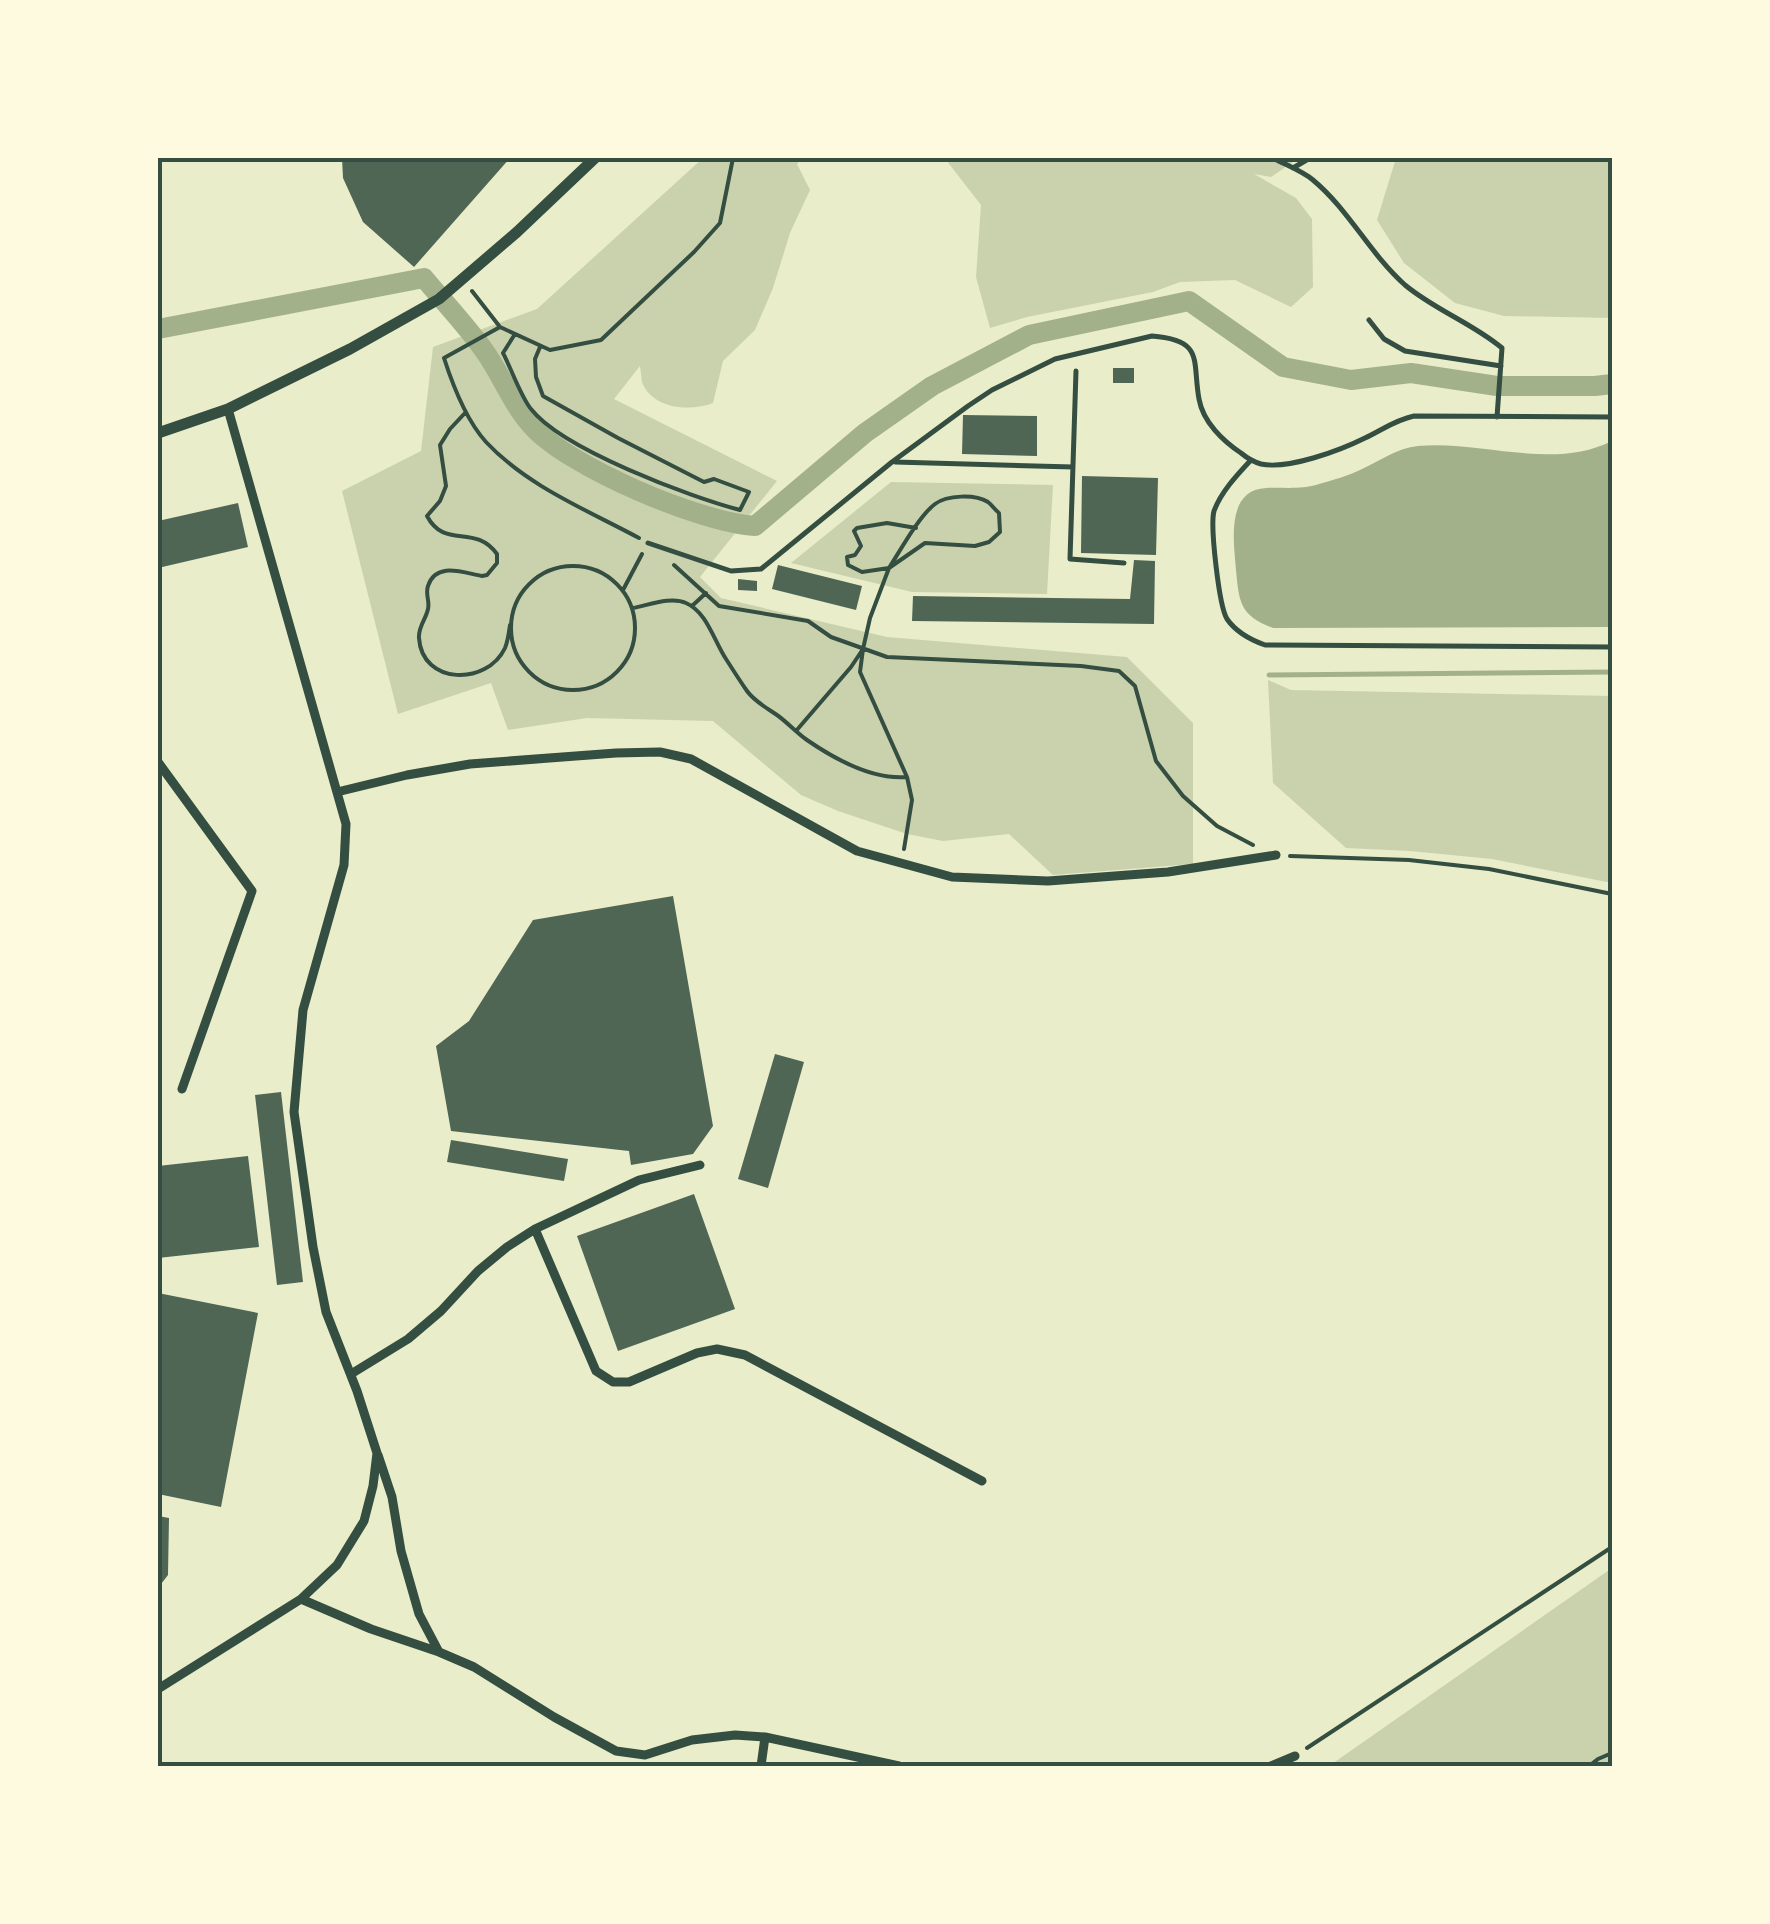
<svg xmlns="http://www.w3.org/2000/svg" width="1770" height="1924" viewBox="0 0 1770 1924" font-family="Helvetica,sans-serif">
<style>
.green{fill:#cad2ad}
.water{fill:#a3b18a}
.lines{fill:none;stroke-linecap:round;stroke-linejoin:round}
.stream{stroke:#a3b18a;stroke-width:5}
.canal{stroke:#a3b18a;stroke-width:20}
.building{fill:#4f6655}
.path{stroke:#344e41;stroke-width:4}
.service{stroke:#344e41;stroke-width:5}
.minor{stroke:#344e41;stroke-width:9}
.tertiary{stroke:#344e41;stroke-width:11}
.neatline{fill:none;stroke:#344e41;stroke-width:4}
</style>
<rect width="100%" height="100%" fill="#e9edc9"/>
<!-- green -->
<path class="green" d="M703,158H802L797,164L810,190L790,233L773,288L755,330L723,361L713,403C690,412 652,409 642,382C641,377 641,371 640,366L614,399L777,481L700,577L721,598L887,637L1127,657L1193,723V864L1053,875L1009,834L943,841L907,834L838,811L801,795L713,721L587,718L508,730L491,683L398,714L342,491L421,451L433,347L537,309Z
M941,158H1299L1271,177L1254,174L1296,198L1312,219L1313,287L1291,307L1235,280L1180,282L1153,292L1027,317L990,328L976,277L981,205L946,160Z
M1396,158H1612V318L1504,316L1455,303L1404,263L1377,220Z
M891,482L1053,485L1047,594L912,592L791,563Z
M1268,680L1291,690L1612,696V883L1492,859L1410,851L1346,848L1273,783Z
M1612,1568V1766H1329Z"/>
<!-- water -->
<path class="water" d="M1612,441V627L1273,628C1240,616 1239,602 1236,570C1234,543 1225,490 1266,488C1284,487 1300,490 1319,484C1333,480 1348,476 1362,469C1380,461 1397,448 1418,446C1482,440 1552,471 1612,441Z"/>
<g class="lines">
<!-- stream -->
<path class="stream" d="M1269,675L1612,672"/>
<!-- canal -->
<path class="canal" d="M158,329L424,278C443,301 465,324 483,349C501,373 512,405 533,427C571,468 699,522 755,526L865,433L932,386L1029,335L1189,301L1283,367L1351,380L1411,373L1497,386H1595L1612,384"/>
</g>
<!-- building -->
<path class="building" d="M342,158H510L414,267L363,222L343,178Z
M1113,368H1134V383H1113Z
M963,415L1037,416V456L962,454Z
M1082,476L1158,478L1156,555L1081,553Z
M238,503L248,547L158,568V521Z
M1134,560L1155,561L1154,624L912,621L913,596L1130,599Z
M778,565L862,586L856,610L772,589Z
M738,579L757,581V591L738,590Z
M673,896L713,1126L693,1154L631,1165L629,1151L451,1131L436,1046L469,1021L533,920Z
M775,1054L804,1062L768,1188L738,1179Z
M281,1092L303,1282L277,1285L255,1095Z
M451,1140L568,1159L564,1181L447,1162Z
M248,1156L259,1247L158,1258V1166Z
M694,1194L735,1309L618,1351L577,1236Z
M158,1293L258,1313L221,1507L158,1494Z
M158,1516L169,1518L168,1575L158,1588Z"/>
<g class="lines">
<!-- path -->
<path class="path" d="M472,291L500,327
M515,334L503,353C511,368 521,397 531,409C562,449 690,497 740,510L749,492L714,479L704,482L618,438L543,396L536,377L535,359L540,347
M465,413L450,429L440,445L446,486L440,501L427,516C445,550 474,523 497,554V563L487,575L482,576C464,573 436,561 428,586C425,594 430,601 428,609C426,619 418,627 419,638C422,685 487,686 505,648C508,641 509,632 510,625
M639,538C587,510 527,486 486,442C466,420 453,386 444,358L500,327L550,350L601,340L694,252L720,223L733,158
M674,565L719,606L808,621L831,637L887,657L1081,666L1119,671L1135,686L1156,761L1183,796L1217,826L1253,845
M511 628a62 62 0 1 1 124 0a62 62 0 1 1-124 0Z
M623,590L642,554
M692,606L706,593
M633,608C649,605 671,596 686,603C707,612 714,641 726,659C733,670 740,681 747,691C755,702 767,708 777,715C788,723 797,733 807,740C836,760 872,780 907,777
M863,649L870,618L889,568L925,543L975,546L989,542L1000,532L999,513C995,510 992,505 988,502C975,494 947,495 935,504C919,516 900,551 889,568L862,572L848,565L847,557L855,555L861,546L854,531L857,528L887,523L916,528
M796,731L851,667L863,649L860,672L907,777L912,800L904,849
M1290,856L1409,860L1489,869L1612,894
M1307,1748L1612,1547
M1589,1766L1598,1759L1612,1753"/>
<!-- service -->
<path class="service" d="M1273,158C1286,165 1302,171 1313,180C1349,210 1370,254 1405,285C1435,310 1472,323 1502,348L1497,417
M1293,168L1310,158
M1369,320L1384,339L1405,351L1501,366
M1076,371L1070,559L1124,563
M1251,460C1237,475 1221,492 1214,511C1210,526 1219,606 1227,619C1236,632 1251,640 1265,645L1612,647
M895,462L1073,467
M648,543L731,571L761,569L892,462L968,406L992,390L1055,359L1152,336C1205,340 1192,361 1199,399C1203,422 1223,441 1241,453C1247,458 1254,462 1261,464C1288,470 1341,450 1365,438C1382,430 1395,420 1414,416L1612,417"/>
<!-- minor -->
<path class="minor" d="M158,762L252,891L182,1089
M337,792L407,775L470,764L616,753L660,752L691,759L857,851L952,877L1048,881L1168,872L1276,855
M535,1229L596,1371L613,1382H629L697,1353L717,1349L745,1355L982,1481
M351,1374L408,1339L441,1311L478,1271L507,1247L535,1229L639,1180L700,1165
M378,1455L392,1497L401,1551L419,1614L439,1652
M301,1599L371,1629L439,1652L474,1667L554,1717L616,1751L645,1755L692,1740L735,1735L765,1737L899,1766
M158,1689L301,1599L337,1565L364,1521L373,1486L377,1453L357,1391L326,1312L313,1247L294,1112L303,1010L344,865L346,824L228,409
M761,1766L765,1737
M1271,1766L1295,1756"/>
<!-- tertiary -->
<path class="tertiary" d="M158,433L228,409L350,349L439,299L517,232L595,158"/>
</g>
<!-- border -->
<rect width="1770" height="1924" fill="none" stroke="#fefae0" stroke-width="320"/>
<rect x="160" y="160" width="1450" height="1604" class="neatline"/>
</svg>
